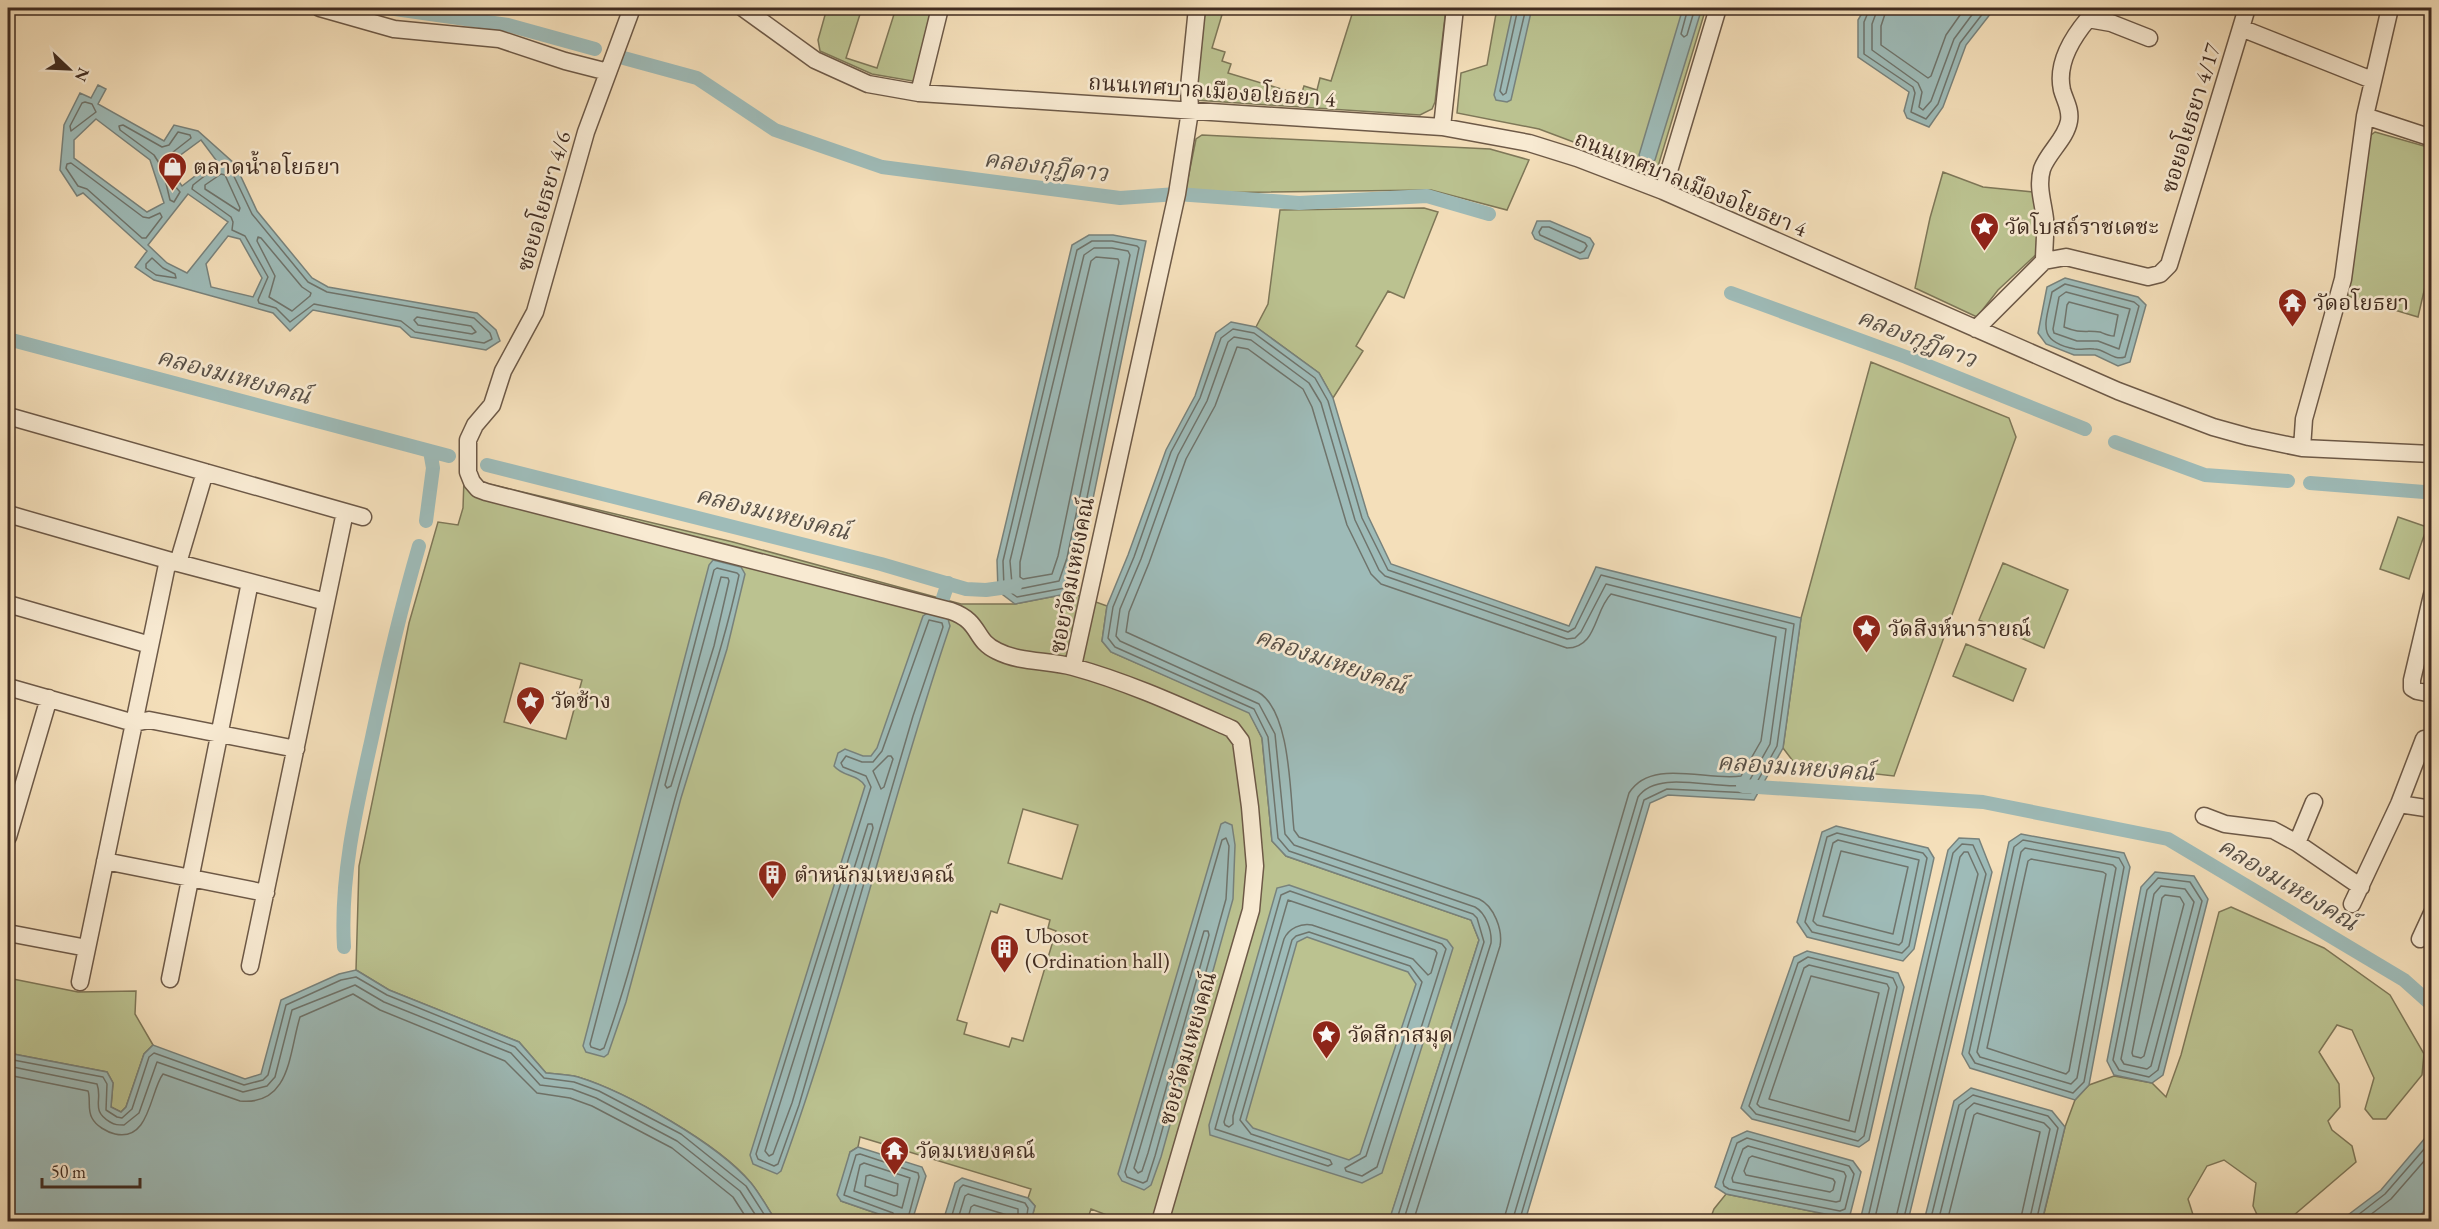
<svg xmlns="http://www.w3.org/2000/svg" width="2439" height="1229" viewBox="0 0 2439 1229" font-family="'EB Garamond','Noto Serif Thai',serif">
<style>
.green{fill:#bbc290;stroke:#7e7758;stroke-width:1.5;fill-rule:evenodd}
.water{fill:#9ebbb8;stroke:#78827c;stroke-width:1.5;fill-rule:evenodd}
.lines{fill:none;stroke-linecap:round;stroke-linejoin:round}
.shore{stroke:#6f746c;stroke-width:1.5}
.canal{stroke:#9ebbb8;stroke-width:14}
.minor-casing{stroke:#6d5947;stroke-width:19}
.minor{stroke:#f8ead2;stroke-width:16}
.labels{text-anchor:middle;stroke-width:5;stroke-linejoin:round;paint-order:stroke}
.street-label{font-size:22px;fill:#402c21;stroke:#f8ead2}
.poi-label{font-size:22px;fill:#402c21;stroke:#f8ead2;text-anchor:start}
.water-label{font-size:24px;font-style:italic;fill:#585047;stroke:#f8ead2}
</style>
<rect width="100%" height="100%" fill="#f4dfba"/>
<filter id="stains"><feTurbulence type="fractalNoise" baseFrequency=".00333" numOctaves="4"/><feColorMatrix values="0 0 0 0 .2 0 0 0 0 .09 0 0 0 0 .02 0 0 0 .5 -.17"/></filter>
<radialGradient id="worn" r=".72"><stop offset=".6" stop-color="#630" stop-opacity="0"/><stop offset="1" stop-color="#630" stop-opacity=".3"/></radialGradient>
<!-- green -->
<path class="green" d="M827,8H862L846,58L877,68L896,8H906L920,12L922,8H935L918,82L872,74L820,51L818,40Z
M1202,8H1224L1212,48L1225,52L1222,61L1231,64L1228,73L1301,95L1304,86L1317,90L1320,78L1331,81L1354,8H1446L1435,102L1432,109L1420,115L1195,100Z
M1497,8H1706L1656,173L1539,129L1457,113L1461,73L1487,65Z
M2375,132L2431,148V261L2418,317L2341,294L2367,138Z
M1202,135L1490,149L1529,160L1507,210L1431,190L1185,193L1196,139Z
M1943,172L1983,187L2033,192L2041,250L1998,290L1977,317L1915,288L1930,218Z
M1424,208L1438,212L1404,298L1388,291L1356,346L1363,351L1333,398L1319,373L1256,327L1268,304L1280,210Z
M1871,362L2009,418L2016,437L1894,776L1796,765L1783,748L1801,618Z
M464,478L733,542L961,604H1015L1071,593L1107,606L1102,641L1111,652L1249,712L1262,738L1272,841L1286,856L1471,920L1479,940L1389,1222H1125L1091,1209L1087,1221H1031L1035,1206L1028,1198L1031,1189L860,1137L858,1147L850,1152L841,1201L899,1221H776C768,1209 760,1194 751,1183C719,1144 626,1092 578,1077C568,1074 556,1074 546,1073L519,1042L389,990L356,970L359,866L409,623L438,522L458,525L463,508ZM520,663L582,680L566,739L504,722ZM1023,809L1078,825L1062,879L1008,863ZM1000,904L1050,920L1048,928L1056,931L1023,1041L1012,1038L1009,1047L964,1034L967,1023L957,1020L991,911L997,913Z
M2398,517L2427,527L2409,579L2380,569Z
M2003,563L2068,590L2044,648L1979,620Z
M1966,644L2026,669L2013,701L1953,676Z
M2231,907L2324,948L2390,995L2424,1054L2422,1075L2386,1119H2373L2365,1109L2374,1078L2352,1030L2337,1025L2319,1052L2339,1084L2340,1107L2328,1121L2332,1130L2352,1146L2356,1162L2287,1221H2260L2253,1206L2256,1183L2224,1160L2207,1166L2188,1199L2195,1221L2042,1222L2065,1127L2075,1100L2089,1085L2114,1076L2152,1083L2166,1097L2181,1055L2219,912Z
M8,978L78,992L136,991L135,1014L153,1045L144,1054L126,1107L121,1112L111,1107L113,1083L107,1072L8,1053Z
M1726,1194L1840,1217L1850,1215L1853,1221L1709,1222L1714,1209Z"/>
<!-- water -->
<path class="water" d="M1513,8H1532L1511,100L1507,102L1496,100L1494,95Z
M1683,8H1702L1655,160L1652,162L1641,159L1639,155Z
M1865,8H1995L1966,45L1943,107L1929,127L1907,118L1904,111L1909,92L1858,57V20Z
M98,85L106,89L98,104L164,141L174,125L198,131L235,164L257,211L312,278L328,287L477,313L496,330L500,341L486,350L411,337L400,327L313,310L290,331L273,313L154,280L135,267L147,251L83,193L77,196L60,170L64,125L80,93L91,98ZM96,119L150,160L164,203L147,212L74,158V140ZM201,140L216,160L182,186L167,165ZM188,194L228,222L187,273L167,263L148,245ZM228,236L240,239L262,278L253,297L211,287L206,264Z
M1537,221H1550L1590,238L1594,244L1588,258L1580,259L1535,239L1532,233Z
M1089,235H1113L1146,241L1080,562L1071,593L1015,604L998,591L997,560L1072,245Z
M2065,278L2138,297L2146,305L2130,362L2118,366L2095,355H2074L2046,344L2038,333L2047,287Z
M1231,322L1256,327L1319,373L1333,398L1368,516L1391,564L1569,626L1596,567L1801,618L1783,748L1754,800L1668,795L1650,803L1525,1221H1389L1479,940L1471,920L1286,856L1272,841L1262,738L1249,713L1111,652L1102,641L1107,606L1128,555L1166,450L1195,396L1216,333Z
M713,560L741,567L745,574L727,649L681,798L626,1002L608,1054L604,1057L586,1052L583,1046L709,565Z
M929,612L948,619L950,626C889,806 846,992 781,1171L777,1174L753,1164L750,1155L865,786C858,774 843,777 834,766L838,753L845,749L863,756H871L877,748L923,616Z
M1225,822L1232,825L1235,845L1233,899L1161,1157L1151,1185L1144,1190L1122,1181L1118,1174L1221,824Z
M1836,826L1928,848L1934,858L1914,949L1903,961L1807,937L1797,922L1822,832Z
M2021,834L2124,853L2130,867L2089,1085L2075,1100L1970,1068L1962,1054L2009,842Z
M1959,838L1979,839L1992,872L1908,1221H1860L1948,850Z
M2155,872L2194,876L2208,899L2163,1075L2152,1083L2114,1075L2107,1061L2141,887Z
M1289,885L1447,940L1453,948L1382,1173L1362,1183L1210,1135L1209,1125L1277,888ZM1307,937L1408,972L1416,984L1360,1154L1349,1160L1253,1128L1246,1120L1297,942Z
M1807,951L1898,973L1904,987L1869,1140L1859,1147L1752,1119L1741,1108L1794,957Z
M356,970L389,990L519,1042L546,1073C556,1074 568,1074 578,1077C627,1092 718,1144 751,1183C760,1194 768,1209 776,1221H8V1053L107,1072L113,1083L111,1107L121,1112L126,1107L144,1054L153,1045L245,1079L261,1074L281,1000L339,974Z
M1971,1088L2052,1111L2065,1127L2042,1221H1924L1954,1101Z
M1747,1131L1853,1161L1861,1172L1850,1215L1840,1217L1726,1194L1715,1187L1732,1138Z
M2431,1131V1202L2416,1221H2340L2381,1190Z
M858,1147L922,1167L926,1176L912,1221H899L841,1201L837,1195L850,1152Z
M962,1178L1028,1198L1035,1206L1031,1221H943L955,1183Z"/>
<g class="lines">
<!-- shore -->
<path class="shore" d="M1518,8L1500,91L1503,95L1506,93L1526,8
M1688,8L1681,34L1684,37L1687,35L1695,8
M1870,8L1864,22V54L1913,87L1915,93L1911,112L1926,119L1938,104L1960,43L1987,8
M1878,8L1872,24V50L1918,83L1922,92L1919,107L1923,110L1931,101L1954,39L1977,8
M1887,8L1881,26V45L1928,78L1931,76L1946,35L1965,8
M85,102L92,104L96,112L71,131L70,126L82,103Z
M123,125L162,147L169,145L178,132L190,135L191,138L159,163L154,155L120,130L119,126Z
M71,163L143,217L149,218L160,213L162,217L146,238H142L87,189L78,186L66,168L67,164Z
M221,163H225L230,168L252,214L308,282L327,292L474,318L490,333L492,339L484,343L415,332L401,321L314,304L290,322L276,308L259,303L258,300L268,277L245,236L232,230L233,222L231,217L192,189L193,185Z
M221,174L225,175L240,208L239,211L205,189V185Z
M165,179H169L180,192L174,202L170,200Z
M1542,227H1549L1585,243L1587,246L1584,251L1580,253L1540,235L1539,232Z
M258,237L261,238L302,287L311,293L310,296L292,311L269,297L275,276L257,241Z
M1092,241H1112L1137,246L1139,248L1074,560L1065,588L1017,597L1004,588L1003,561L1077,250Z
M1094,248H1112L1128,251L1130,255L1067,558L1059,581L1019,589L1012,584L1010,561L1084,255Z
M1096,257L1118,259L1119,262L1058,556L1052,574L1023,579L1020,577V562L1091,261Z
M152,258L163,268L175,274L176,278L156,275L146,268V264Z
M2065,284L2134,302L2139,306L2125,357C2113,361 2105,349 2094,349C2088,348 2081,350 2075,349C2035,341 2046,323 2052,292Z
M2066,292L2130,309L2119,349L2098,341H2077L2054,333L2053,329L2059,297Z
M2069,302L2118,315L2114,336C2109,336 2105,334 2100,332C2085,330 2081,334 2064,327L2067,305Z
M417,317L471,326L476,332L472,334L418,325L414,320Z
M717,568L737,573L739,575C723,651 696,724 675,799C652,882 633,967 604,1048L600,1050L591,1047L590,1044L714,570Z
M721,577L728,578L729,581L714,646L671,786L667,788L665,785Z
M929,620L942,623L943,627L913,716L799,1105L778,1164L774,1166L758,1159L756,1154L871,787L866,776L843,767L841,763L846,756L862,762H873L882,751Z
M888,756H891L893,759L884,787L881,789L873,771Z
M868,824H872L873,828L792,1103L773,1154L769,1156L765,1151Z
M1837,833L1923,853L1927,858L1909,946L1902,953L1812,932L1805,922L1827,837Z
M1226,838L1229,846L1226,899L1155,1156L1147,1181L1143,1183L1127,1177L1125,1172L1222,840Z
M1838,840L1919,860L1902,942L1899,945L1817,925L1813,921L1833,843Z
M2023,840L2119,858L2124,867L2084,1082L2073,1093L1975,1063L1969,1053L2014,847Z
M2025,848L2113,865L2116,868L2077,1078L2071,1084L1980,1057L1977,1052L2021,852Z
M1841,851L1908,867L1893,934L1823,916Z
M2031,859L2103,872L2106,874L2069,1071L2066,1074L1987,1048L2028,861Z
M2158,878L2190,882L2202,901L2158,1070L2149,1077L2119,1070L2113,1060L2147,890Z
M2161,886L2185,889L2194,902L2151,1066L2147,1069L2124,1064L2121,1059L2154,894Z
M1290,891L1442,944L1446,949L1377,1167L1362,1176L1346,1171L1345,1168L1366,1156L1422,982L1410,966L1309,932L1296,936L1292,940L1240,1120L1251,1134L1330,1160L1332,1164L1328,1166L1215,1129L1281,895Z
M2165,895L2180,897L2184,904L2144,1056L2141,1058L2133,1056L2132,1053L2162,898Z
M1288,900L1435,950L1437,953L1431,973L1428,975L1413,959L1312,925C1301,923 1289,928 1284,939L1233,1116V1124L1229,1127L1225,1125L1224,1122Z
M1204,931H1208L1209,935L1148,1153L1142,1171L1138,1173L1134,1168Z
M1808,957L1893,978L1897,987L1864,1136L1858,1141L1756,1114L1749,1106L1798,963Z
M1809,965L1887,984L1889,988L1855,1132L1760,1107L1757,1104L1804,968Z
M1811,976L1879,993L1849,1121L1769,1099Z
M8,1059L103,1077L107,1084L106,1110L117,1117L122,1118L132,1109L149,1057L154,1053L244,1085L263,1080L268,1075L286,1005L341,980L356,977L387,995L515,1047L544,1078L574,1082L599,1091L681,1134L746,1186L769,1222
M8,1066L97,1084C103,1100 90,1110 110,1122C115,1125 118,1125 124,1125L139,1113L157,1062L243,1092L267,1086L275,1077L292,1010L355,985L384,1002L511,1053L540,1085L572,1089L596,1098L677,1141L740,1191L760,1222
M8,1075L88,1091C91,1099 87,1109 92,1118C96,1126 107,1132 115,1134C150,1142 150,1091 163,1074L240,1101C291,1106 289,1052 300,1017L353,994L380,1010L505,1061L537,1093L570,1098L592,1106L672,1148L733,1197L749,1222
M1747,1138L1849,1166L1854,1174L1845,1209L1840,1211L1729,1189L1724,1186L1723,1182L1737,1143Z
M1748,1146L1844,1172L1846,1176L1840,1201L1836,1202L1733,1182L1732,1178L1743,1149Z
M1752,1156L1833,1179L1835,1182L1833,1190L1830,1192L1746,1175L1744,1171L1749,1158Z
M864,1163L910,1178L902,1208L854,1191L860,1165Z
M870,1175L898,1184L897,1195L894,1196L865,1186L866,1176Z
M897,1222L893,1213L844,1195L856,1155L860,1154L918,1173L919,1177L907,1222
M950,1222L960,1188L963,1185L1025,1203L1028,1208L1026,1222
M957,1222L965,1196L968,1194L1018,1209V1222
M967,1222L971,1207L974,1205L1007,1215L1009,1222
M1396,1222L1484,942L1477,918L1473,914L1289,851L1278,838L1268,737L1254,709L1115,647L1108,638L1113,607L1134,557L1171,452L1200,398L1221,338L1233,329L1254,333L1315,378L1328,401L1362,518L1388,570L1568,632L1575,628L1601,575L1794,624L1777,746L1751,793L1667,789L1644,800L1519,1222
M1403,1222L1491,943C1492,931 1486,913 1475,907L1294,845L1285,834L1275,734L1259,704L1120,641L1116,636L1120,609L1141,559L1178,455L1207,401L1228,342L1234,337L1251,340L1309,383L1321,403L1355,520L1379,570L1385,576L1567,639L1575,638L1581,632L1606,584L1786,629L1770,744L1747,785C1717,791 1658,768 1638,797L1512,1222
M1413,1222L1500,946C1503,930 1494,906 1479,899L1299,837L1294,830C1290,795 1291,711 1258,692L1126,632L1129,612L1149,563L1186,459L1215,406L1237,347L1248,349L1303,389L1312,407L1347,525L1371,574L1381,584L1567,648C1597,648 1594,611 1611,594L1776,637L1761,741L1741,776C1709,782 1651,757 1629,793L1503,1222
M1867,1222L1953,853L1962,844L1973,845L1986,874L1903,1222
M1874,1222L1960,857L1964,852H1968L1978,874L1895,1222
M1930,1222L1959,1105L1973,1095L2048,1116L2058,1128L2036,1222
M1938,1222L1966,1110L1974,1103L2044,1123L2050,1129L2029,1222
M1947,1222L1974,1115L1977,1113L2040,1132L2020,1222
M2349,1222L2385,1194L2432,1140
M2361,1222L2391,1199L2432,1152"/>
<!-- canal -->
<path class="canal" d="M388,8L508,25L595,49
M620,57L697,78L775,130L882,167L1120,198L1177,194L1299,203L1427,196L1489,214
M1731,293L1906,357L2085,429
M8,339L449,456
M2115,442L2205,475L2288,481
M487,465L881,564L966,589L986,590L1015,586
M2310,483L2424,492
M426,521L433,468L430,451
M943,598L948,583
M1743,786L1983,802L2168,839L2404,980L2432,1005
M344,947C340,878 356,809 371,742C385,676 400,611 419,546"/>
<defs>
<path id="minor" d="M320,8L394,29L499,39L565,61L608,72
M632,8L586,132L535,312L503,371L492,405L475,425L468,440V472L472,482L478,489L486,492L951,611C982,622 973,640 997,651C1020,663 1049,660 1073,667C1128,682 1180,706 1232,729L1241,741L1250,807L1255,866L1251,910L1160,1222
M743,8L815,60L868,84L919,93L1442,127L1529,143L1577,158L1663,191L2118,391L2213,427L2249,437L2302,448L2432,454
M2241,28L2372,80
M919,93L940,8
M2365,116L2432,138
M1442,127L1455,8
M1663,191L1718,8
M2044,261C2044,247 2046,233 2045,219C2043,202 2037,186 2042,169C2048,152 2066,139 2069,121C2071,109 2065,101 2062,90C2056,63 2072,38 2088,19L2111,23L2149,38
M1976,329L2044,261L2066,257L2148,277L2160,274L2169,265L2247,8
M8,416L363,517
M2302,448L2304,419L2343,279L2365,116L2390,8
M8,514L178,563L326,602
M178,563L205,472
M2432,595L2412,680V688L2417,691L2432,694
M8,604L150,645
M1073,666L1177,194L1190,111L1189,87L1197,8
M8,687L134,723L149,720L296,749
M2399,804L2432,809
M2204,816L2225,824L2273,830L2297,843L2361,887
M8,837L49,698
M2297,843L2314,802
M105,861L266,893
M2352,904L2399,804L2424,739
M8,933L87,948
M2420,939L2432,913
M250,966L345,512
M170,979L250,582
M80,982L168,560"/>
</defs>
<!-- minor casing -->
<use href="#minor" class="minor-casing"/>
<!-- minor -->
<use href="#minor" class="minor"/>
</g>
<!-- icons -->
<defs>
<symbol id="shop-pin" viewBox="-11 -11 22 30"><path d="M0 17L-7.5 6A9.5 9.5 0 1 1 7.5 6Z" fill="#8f2418" stroke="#f8ead2"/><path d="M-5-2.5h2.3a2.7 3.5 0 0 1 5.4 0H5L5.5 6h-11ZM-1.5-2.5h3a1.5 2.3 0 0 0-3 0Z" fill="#fff"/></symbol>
<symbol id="sight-pin" viewBox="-11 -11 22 30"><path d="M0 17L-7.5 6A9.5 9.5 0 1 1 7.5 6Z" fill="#8f2418" stroke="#f8ead2"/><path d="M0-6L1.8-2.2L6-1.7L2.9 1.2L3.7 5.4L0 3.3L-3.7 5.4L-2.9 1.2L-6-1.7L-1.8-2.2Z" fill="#fff"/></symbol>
<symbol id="temple-pin" viewBox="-11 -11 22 30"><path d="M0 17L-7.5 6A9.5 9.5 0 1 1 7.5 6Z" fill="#8f2418" stroke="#f8ead2"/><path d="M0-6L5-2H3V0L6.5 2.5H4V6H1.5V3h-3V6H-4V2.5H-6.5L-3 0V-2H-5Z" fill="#fff"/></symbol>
<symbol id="building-pin" viewBox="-11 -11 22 30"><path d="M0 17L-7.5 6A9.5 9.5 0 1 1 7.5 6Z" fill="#8f2418" stroke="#f8ead2"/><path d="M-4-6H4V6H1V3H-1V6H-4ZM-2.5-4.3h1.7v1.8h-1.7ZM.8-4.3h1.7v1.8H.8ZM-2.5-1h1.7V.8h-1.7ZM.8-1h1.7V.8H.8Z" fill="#fff"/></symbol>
</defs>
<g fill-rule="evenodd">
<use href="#shop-pin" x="156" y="150" width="33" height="45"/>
<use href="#sight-pin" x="1968" y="210" width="33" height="45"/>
<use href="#temple-pin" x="2276" y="286" width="33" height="45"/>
<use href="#sight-pin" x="1850" y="612" width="33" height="45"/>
<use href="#sight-pin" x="514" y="684" width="33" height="45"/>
<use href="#building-pin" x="756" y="858" width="33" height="45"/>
<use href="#building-pin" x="988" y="932" width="33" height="45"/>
<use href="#sight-pin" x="1310" y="1018" width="33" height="45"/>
<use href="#temple-pin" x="878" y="1134" width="33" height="45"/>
</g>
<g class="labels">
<!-- street labels -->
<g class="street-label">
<text transform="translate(1212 90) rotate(4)" y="8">ถนนเทศบาลเมืองอโยธยา 4</text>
<text transform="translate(2190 118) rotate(-73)" y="8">ซอยอโยธยา 4/17</text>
<text transform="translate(1691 183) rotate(22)" y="8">ถนนเทศบาลเมืองอโยธยา 4</text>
<text transform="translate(543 201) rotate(-74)" y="8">ซอยอโยธยา 4/6</text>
<text transform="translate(1071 575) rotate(-79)" y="8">ซอยวัดมเหยงคณ์</text>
<text transform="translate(1187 1048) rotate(-74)" y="8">ซอยวัดมเหยงคณ์</text>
</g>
<!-- poi labels -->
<g class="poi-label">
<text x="193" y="174">ตลาดน้ำอโยธยา</text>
<text x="2005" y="234">วัดโบสถ์ราชเดชะ</text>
<text x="2313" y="310">วัดอโยธยา</text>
<text x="1888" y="636">วัดสิงห์นารายณ์</text>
<text x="551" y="708">วัดช้าง</text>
<text x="794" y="882">ตำหนักมเหยงคณ์</text>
<text x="1025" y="943">Ubosot<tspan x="1025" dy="25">(Ordination hall)</tspan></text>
<text x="1348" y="1042">วัดสีกาสมุด</text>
<text x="916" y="1158">วัดมเหยงคณ์</text>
</g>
<!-- water labels -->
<g class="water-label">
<text transform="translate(1046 166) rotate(7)" y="8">คลองกุฎีดาว</text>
<text transform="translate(1917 338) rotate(21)" y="8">คลองกุฎีดาว</text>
<text transform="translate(234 376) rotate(15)" y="8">คลองมเหยงคณ์</text>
<text transform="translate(773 513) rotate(14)" y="8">คลองมเหยงคณ์</text>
<text transform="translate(1331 661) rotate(19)" y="8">คลองมเหยงคณ์</text>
<text transform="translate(1796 767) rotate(4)" y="8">คลองมเหยงคณ์</text>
<text transform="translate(2288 884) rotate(31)" y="8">คลองมเหยงคณ์</text>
</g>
</g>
<!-- margin -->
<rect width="2439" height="1229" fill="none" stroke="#f4dfba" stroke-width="30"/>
<rect x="9" y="9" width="2421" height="1211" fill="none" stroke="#402c21" stroke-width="3"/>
<rect x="15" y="15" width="2409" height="1199" fill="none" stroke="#402c21" stroke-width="1.5"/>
<!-- north arrow -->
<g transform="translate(69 69) rotate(113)" stroke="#f8ead2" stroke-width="4.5" paint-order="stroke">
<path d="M0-4.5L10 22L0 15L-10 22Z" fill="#402c21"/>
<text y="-9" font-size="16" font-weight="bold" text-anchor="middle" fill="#402c21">N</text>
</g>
<!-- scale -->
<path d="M42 1178v9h98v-9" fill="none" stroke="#402c21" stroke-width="3"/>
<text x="51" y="1178" font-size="18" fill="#402c21" stroke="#f8ead2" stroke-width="4.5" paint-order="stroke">50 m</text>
<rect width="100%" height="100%" filter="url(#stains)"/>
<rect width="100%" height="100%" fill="url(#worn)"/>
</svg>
